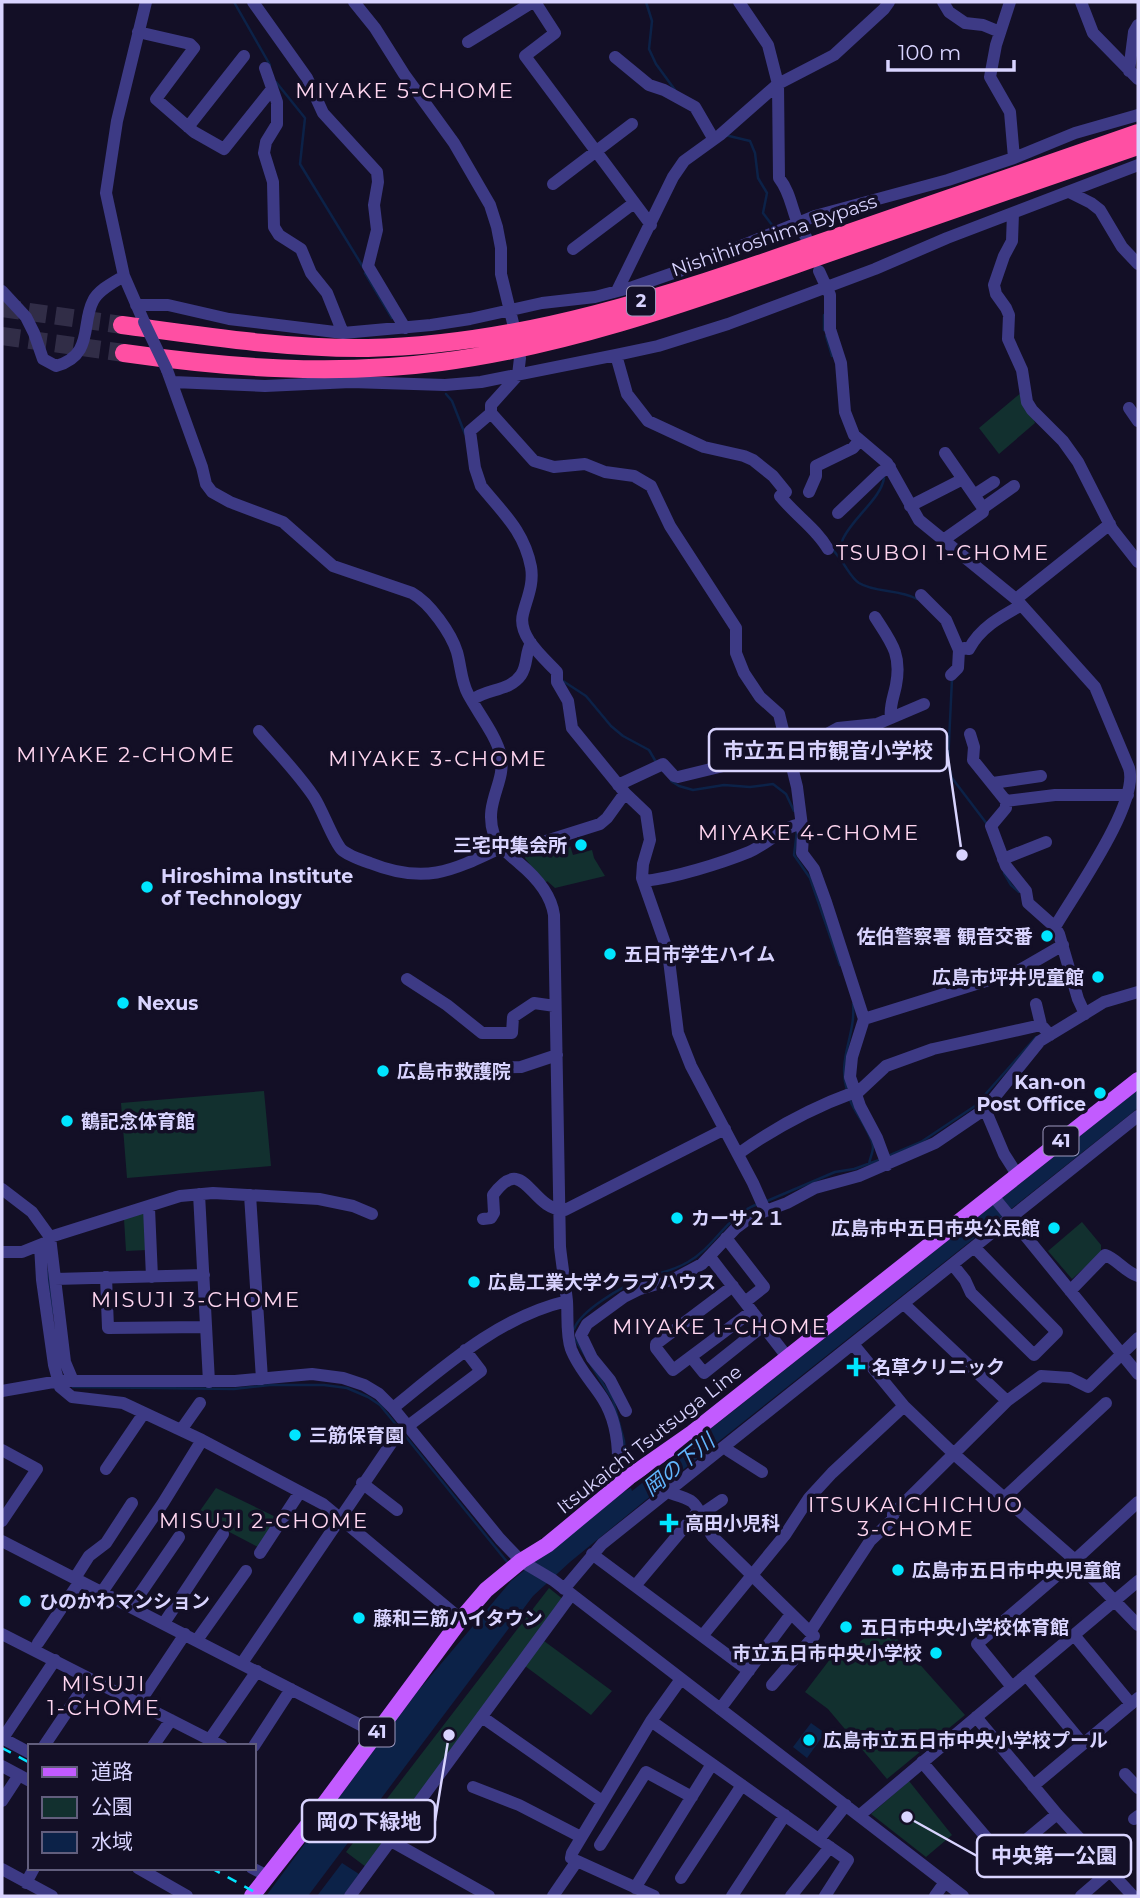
<svg xmlns="http://www.w3.org/2000/svg" width="1140" height="1898" viewBox="0 0 1140 1898" font-family="Montserrat,'Noto Sans JP',sans-serif">
<style>
.green{fill:#12302f}
.water{fill:#0c2248}
.lines{fill:none;stroke-linecap:round;stroke-linejoin:round}
.stream{stroke:#0c2248;stroke-width:2.5}
.highway-tunnel{stroke:#312d47;stroke-width:18;stroke-dasharray:18 9;stroke-linecap:butt}
.minor{stroke:#3d3a85;stroke-width:12}
.major{stroke:#c25bff;stroke-width:16}
.highway{stroke:#ff4fa3;stroke-width:18}
.rail{stroke:#00e5ff;stroke-width:2.5;stroke-dasharray:10 9;stroke-linecap:butt}
.minor-bridge{stroke:#3d3a85;stroke-width:12}
.poi-dot{fill:#00e5ff;stroke:#130f26;stroke-width:2.5}
.labels{text-anchor:middle;stroke-width:7;stroke-linejoin:round;paint-order:stroke}
.shield{fill:#130f26;stroke:#9e99be;stroke-width:2}
.shield-label{font-size:18px;font-weight:bold;fill:#d9d4ff}
.street-label{font-size:19px;fill:#d9d4ff;stroke:#130f26}
.poi-label{font-size:19px;font-weight:bold;fill:#d9d4ff;stroke:#130f26;text-anchor:start}
.neighbourhood-label{font-size:21px;letter-spacing:2px;fill:#ffd6f0;stroke:#130f26}
.water-label{font-size:21px;font-style:italic;fill:#62b6ff;stroke:#130f26}
.leader{fill:none;stroke:#d9d4ff;stroke-width:2.5}
.callout-dot{fill:#d9d4ff;stroke:#130f26;stroke-width:2.5}
.callout{fill:#130f26;stroke:#d9d4ff;stroke-width:2.5}
.callout-label{font-size:21px;text-anchor:middle;font-weight:bold;fill:#d9d4ff}
</style>
<rect width="100%" height="100%" fill="#130f26"/>
<!-- green -->
<path class="green" d="M1022,392L1035,423L999,454L979,428Z
M568,839L573,855L592,850L594,858L605,876L555,888L547,881L545,884L525,858L527,853Z
M264,1091L271,1166L127,1178L121,1103Z
M145,1211L147,1250L126,1251L124,1219Z
M1082,1222L1101,1245V1253L1072,1279L1048,1251Z
M216,1488L278,1518L258,1547L197,1515Z
M549,1588L564,1600L366,1867L346,1852Z
M882,1622L965,1715L887,1779L828,1709L805,1692L834,1654L841,1659Z
M544,1641L612,1691L591,1715L525,1666Z
M909,1781L952,1835L926,1857L871,1814Z"/>
<!-- water -->
<path class="water" d="M1138,1090V1108L674,1477L570,1562L533,1596L308,1896H266L418,1691L511,1581L621,1493L631,1488L632,1491Z
M811,1723L825,1733L807,1758L793,1747Z
M342,1863L359,1874L343,1896H317Z"/>
<g class="lines">
<!-- stream -->
<path class="stream" d="M234,2L270,65
M646,2L652,21L649,49L656,64L675,90
M276,82L305,118L300,164L363,267
M725,135L750,141L755,153L758,178L767,193L763,213L775,229
M365,273L392,318
M824,315V330
M826,336L832,356
M446,394L452,401L465,434
M884,478C880,507 823,535 845,566C849,572 853,579 859,583C875,593 899,589 917,599
M833,550L842,561
M952,679L948,763L952,778L987,824
M563,681L586,696L611,726L623,736L649,750L656,762
M671,781L679,786L693,790L724,785L750,787L773,784L786,794L794,811
M797,831L794,855L810,878L840,965
M1004,873L1011,885L1019,892
M847,1090C837,1059 856,1035 853,1004
M850,1100C855,1113 872,1134 873,1147C873,1152 870,1158 869,1164
M888,1156L921,1142L975,1106L1036,1037
M767,1201L835,1172L854,1169L879,1160
M47,1271L53,1313
M574,1329C581,1310 623,1286 642,1279C658,1273 673,1271 688,1262C715,1247 727,1215 758,1204
M575,1339L613,1400L624,1441L626,1470
M73,1387L234,1389L270,1385H324L347,1388L368,1397L380,1405L398,1427
M402,1432L508,1563"/>
<!-- highway-tunnel -->
<path class="highway-tunnel" d="M2,308L122,325
M2,336L124,353"/>
<!-- minor -->
<path class="minor" d="M253,2L307,78L323,113L377,172L378,182L374,205L377,230L368,266L405,328
M354,2L375,28L404,74L454,143L490,205L497,227L501,248V274L513,323
M535,2L555,33L525,56L651,225
M739,2L768,45L778,84L779,178C794,197 791,218 806,237
M943,2L949,12L965,23L983,25L1000,32
M1010,2L996,45L990,77L1010,112L1014,158
M1081,2L1093,33L1138,79
M138,32L190,44L194,48L156,99L194,132L224,149L272,89
M468,42L533,2
M615,57L649,85L664,90L695,107L713,138
M265,68L277,102V124L266,142L264,153L273,182L274,227L279,235L301,249L311,273L327,293L343,333
M1129,71L1134,32L1138,25
M188,127L244,56
M553,184L632,124
M1069,192L1091,203L1100,210L1122,247L1138,264
M1013,213L1012,241L1004,256L994,285L996,294L1006,308L1009,315L1008,339L1022,370L1027,402L1032,410L1063,441L1078,462L1112,529L1138,562
M573,249L634,203
M819,271L830,295V329L841,363L845,412L854,435L887,463L919,520L1016,599L1095,687L1129,768C1140,802 1074,894 1055,927L1059,934L1078,999L1085,1014
M2,291L26,317L34,333L43,359L56,366C94,355 81,324 93,301C98,290 114,282 124,276
M617,291L673,177L684,161L720,135L778,84L834,55L884,9L889,2
M136,305H168L229,319L343,333L431,325L470,319L542,303L595,297L633,287L682,270L815,216L948,180L1014,158L1075,133L1138,115
M144,322L124,276L106,193L117,121L146,2
M616,355L627,394L648,421L704,447L744,456L753,460L773,476L786,492L780,496C795,515 816,528 828,549
M520,358L518,375L491,405V413L470,431L475,468L481,486C503,513 524,531 531,567C534,584 527,598 523,614C517,636 544,658 557,672V682L568,701L572,728L625,793L646,813L650,840L643,864L642,878L668,952L678,1033L691,1066L753,1183L765,1210
M167,370L202,467L206,484L212,492L230,502L283,522L333,566L412,593C430,603 451,633 457,652C461,666 461,681 468,694C478,713 496,735 501,756C506,783 483,803 494,835C499,847 510,855 519,863C536,877 551,894 554,915L560,1247C562,1265 565,1283 567,1301C568,1317 566,1334 571,1349C578,1368 593,1383 603,1399C620,1426 620,1459 616,1489
M173,382L265,386L351,382L445,385L481,382L616,355L658,346L728,324L875,269L947,238L1138,165
M1129,408L1138,421
M491,413L534,461L554,467L585,464L605,472L634,476L651,486L670,526L736,628V653L744,673L760,697L779,714L797,787L803,834L802,853L814,869L826,902L864,1019L852,1057L850,1077L860,1106L877,1138L887,1165
M809,492L816,476V466L853,448L859,441
M974,495L994,482
M910,506L963,479
M983,508L1014,486
M838,513L881,472L890,467
M942,541L983,512V508L945,453
M921,595L946,620L959,650L958,668L951,675
M1016,599L1110,524
M875,617C891,642 902,654 896,685C894,696 889,707 891,718
M959,650L964,648L969,649C980,628 1000,617 1020,606
M472,700C487,688 509,692 521,675C528,665 525,653 531,643
M259,731C277,752 298,773 314,797C323,811 332,838 341,849C347,855 361,860 370,863C425,885 452,871 502,847
M970,734L974,747L973,760L1006,801V808L991,826L1006,866L1026,891L1028,903L1055,927
M789,755L838,728L877,724L924,704
M993,783L1041,776
M618,785L663,764L674,776L678,777L748,760L760,751L768,748L787,751
M1006,801L1055,795H1128
M510,855L527,847L600,824L607,818L625,793
M1003,859L1046,842
M644,881C674,878 722,863 749,852C768,844 782,826 802,824
M407,979L447,1005L482,1033H512L513,1017L534,1003L555,1006
M1036,1004L1041,1025
M864,1019L1018,971L1063,945
M485,1068L521,1067L557,1055
M856,1094L886,1066L933,1049L1041,1025L1050,1035
M985,1109L1004,1154L1018,1176
M738,1154C774,1128 814,1107 855,1092
M2,1189L32,1212L50,1237L65,1362L73,1381
M199,1194L209,1382
M250,1195L262,1379
M993,1196L1138,1374
M149,1208L152,1277
M483,1219L491,1218L494,1213L493,1195C525,1151 530,1211 565,1210L725,1129
M50,1237L180,1196L213,1193L319,1199L353,1206L372,1214
M726,1238L764,1287L745,1302
M40,1245L42,1280L54,1365L60,1387L72,1397L123,1403L202,1440L323,1504L456,1615L462,1618
M2,1252H22L47,1242
M710,1257L788,1358
M953,1265L965,1280L971,1293L1034,1355L1057,1332L975,1248
M106,1277L108,1328L206,1327
M55,1279L204,1275
M733,1286L656,1344V1348L673,1370L752,1311
M1070,1291L1105,1255C1117,1259 1125,1272 1138,1276
M904,1304L1007,1401
M853,1344L904,1406L954,1454L1075,1560L1138,1625
M691,1357L704,1373L763,1326
M2,1391L59,1381H235L312,1374L343,1378L364,1385L379,1394L393,1408L500,1539L521,1561L553,1580L963,1896
M393,1408C446,1365 499,1317 567,1301
M626,1411L610,1380L592,1358L581,1335L587,1324L624,1297L640,1289L674,1279L702,1264L736,1228L752,1216L787,1203L815,1188L859,1176L935,1143L985,1109L1040,1041L1104,1002L1138,992
M408,1426L481,1371L465,1350
M181,1430L200,1403
M725,1446L729,1451L762,1472
M2,1450L37,1469L2,1521
M106,1469L144,1413
M362,1483L397,1510
M667,1492C675,1495 684,1497 691,1501C699,1506 706,1528 713,1537L814,1636L772,1685
M1004,1498L1106,1403
M700,1515L722,1500
M2,1541L376,1733
M260,1553L300,1492
M592,1554L749,1671
M75,1578L89,1556L106,1543L132,1503
M635,1586L698,1511
M564,1589L602,1544L1138,1116
M102,1592L163,1503L202,1440
M131,1607L179,1537
M164,1623L223,1534
M810,1632L870,1541L893,1519V1514L1007,1401L1041,1376L1070,1378L1088,1387L1138,1338
M2,1634L222,1746
M703,1635L785,1535L809,1498L832,1473L904,1406
M1074,1635L1131,1704
M197,1640L246,1571
M38,1643L80,1581
M242,1663L405,1423
M1026,1675L1083,1744
M1012,1687L977,1644L1075,1560L1138,1502
M139,1703L185,1634
M720,1709L791,1614
M482,1717L602,1801
M976,1717L1057,1814L1133,1896
M651,1721L848,1860L825,1896
M2,1738L30,1753
M3,1738L55,1660
M210,1739L257,1671
M44,1746L89,1679
M153,1746L171,1720
M254,1746L291,1689
M922,1762L1002,1856H1007L1057,1814
M2,1766L30,1781
M1125,1774L1138,1788
M1033,1786L1138,1698
M473,1787L519,1805L581,1837
M2,1801L19,1775
M860,1815L1138,1581
M1134,1819L1138,1816
M819,1839L846,1805
M391,1841L489,1896
M600,1845L646,1772L692,1797
M577,1861L571,1858L572,1853L651,1721L681,1679
M138,1868L187,1896
M252,1868L268,1876
M2,1869L52,1896
M681,1878L742,1785
M26,1883L34,1868
M635,1888L712,1764
M350,1896L571,1595
M553,1896L577,1861L654,1896
M732,1896L785,1815
M791,1896L830,1847
M935,1896L945,1882
M1081,1896L1110,1871"/>
<!-- major -->
<path class="major" d="M252,1896L322,1807L462,1618L486,1590L521,1561L547,1545L629,1477L692,1433L1138,1080"/>
<!-- highway -->
<path class="highway" d="M122,325C204,336 286,349 368,348C523,345 670,295 814,245C922,207 1030,170 1138,133
M124,353C229,368 334,376 441,362C571,345 694,300 817,257C924,219 1031,183 1138,146"/>
<!-- rail -->
<path class="rail" d="M2,1748L30,1763
M211,1868L262,1896"/>
<!-- minor-bridge -->
<path class="minor-bridge" d="M144,322L167,370"/>
</g>
<!-- markers -->
<g class="poi-dot">
<circle cx="581" cy="845" r="7"/>
<circle cx="147" cy="887" r="7"/>
<circle cx="1047" cy="936" r="7"/>
<circle cx="610" cy="954" r="7"/>
<circle cx="1098" cy="977" r="7"/>
<circle cx="123" cy="1003" r="7"/>
<circle cx="383" cy="1071" r="7"/>
<circle cx="1100" cy="1093" r="7"/>
<circle cx="67" cy="1121" r="7"/>
<circle cx="677" cy="1218" r="7"/>
<circle cx="1054" cy="1228" r="7"/>
<circle cx="474" cy="1282" r="7"/>
<path d="M852.5 1356.5h7v7h7v7h-7v7h-7v-7h-7v-7h7z"/>
<circle cx="295" cy="1435" r="7"/>
<path d="M665.5 1512.5h7v7h7v7h-7v7h-7v-7h-7v-7h7z"/>
<circle cx="898" cy="1570" r="7"/>
<circle cx="25" cy="1601" r="7"/>
<circle cx="359" cy="1618" r="7"/>
<circle cx="846" cy="1627" r="7"/>
<circle cx="936" cy="1653" r="7"/>
<circle cx="809" cy="1740" r="7"/>
</g>
<g class="labels">
<!-- shield labels -->
<g class="shield">
<rect x="627" y="286.5" width="28" height="29" rx="5"/>
<rect x="1043.5" y="1126.5" width="35" height="29" rx="5"/>
<rect x="359.5" y="1717.5" width="35" height="29" rx="5"/>
</g>
<g class="shield-label">
<text x="641" y="307">2</text>
<text x="1061" y="1147">41</text>
<text x="377" y="1738">41</text>
</g>
<!-- street labels -->
<g class="street-label">
<text transform="translate(774 235) rotate(-19)" y="7">Nishihiroshima Bypass</text>
<text transform="translate(649 1439) rotate(-38)" y="7">Itsukaichi Tsutsuga Line</text>
</g>
<!-- poi labels -->
<g class="poi-label">
<text x="567" y="852" text-anchor="end">三宅中集会所</text>
<text x="161" y="883">Hiroshima Institute<tspan x="161" dy="22">of Technology</tspan></text>
<text x="1033" y="943" text-anchor="end">佐伯警察署 観音交番</text>
<text x="624" y="961">五日市学生ハイム</text>
<text x="1084" y="984" text-anchor="end">広島市坪井児童館</text>
<text x="137" y="1010">Nexus</text>
<text x="397" y="1078">広島市救護院</text>
<text x="1086" y="1089" text-anchor="end">Kan-on<tspan x="1086" dy="22">Post Office</tspan></text>
<text x="81" y="1128">鶴記念体育館</text>
<text x="691" y="1225">カーサ２１</text>
<text x="1040" y="1235" text-anchor="end">広島市中五日市央公民館</text>
<text x="488" y="1289">広島工業大学クラブハウス</text>
<text x="872" y="1374">名草クリニック</text>
<text x="309" y="1442">三筋保育園</text>
<text x="685" y="1530">高田小児科</text>
<text x="912" y="1577">広島市五日市中央児童館</text>
<text x="39" y="1608">ひのかわマンション</text>
<text x="373" y="1625">藤和三筋ハイタウン</text>
<text x="860" y="1634">五日市中央小学校体育館</text>
<text x="922" y="1660" text-anchor="end">市立五日市中央小学校</text>
<text x="823" y="1747">広島市立五日市中央小学校プール</text>
</g>
<!-- neighbourhood labels -->
<g class="neighbourhood-label">
<text x="405" y="98">MIYAKE 5-CHOME</text>
<text x="943" y="560">TSUBOI 1-CHOME</text>
<text x="126" y="762">MIYAKE 2-CHOME</text>
<text x="438" y="766">MIYAKE 3-CHOME</text>
<text x="809" y="840">MIYAKE 4-CHOME</text>
<text x="196" y="1307">MISUJI 3-CHOME</text>
<text x="720" y="1334">MIYAKE 1-CHOME</text>
<text x="916" y="1512">ITSUKAICHICHUO<tspan x="916" dy="24">3-CHOME</tspan></text>
<text x="264" y="1528">MISUJI 2-CHOME</text>
<text x="104" y="1691">MISUJI<tspan x="104" dy="24">1-CHOME</tspan></text>
</g>
<!-- water labels -->
<g class="water-label">
<text transform="translate(679 1465) rotate(-39)" y="7">岡の下川</text>
</g>
</g>
<!-- callouts -->
<path class="leader" d="M962 855L947 750M449 1735L435 1821M907 1817L977 1856"/>
<g class="callout-dot">
<circle cx="962" cy="855" r="7"/>
<circle cx="449" cy="1735" r="7"/>
<circle cx="907" cy="1817" r="7"/>
</g>
<g class="callout">
<rect x="709" y="729" width="238" height="42" rx="7"/>
<rect x="302" y="1800" width="133" height="42" rx="7"/>
<rect x="977" y="1835" width="154" height="42" rx="7"/>
</g>
<g class="callout-label">
<text x="828" y="758">市立五日市観音小学校</text>
<text x="369" y="1829">岡の下緑地</text>
<text x="1054" y="1863">中央第一公園</text>
</g>
<!-- border -->
<rect width="1140" height="1898" fill="none" stroke="#d9d4ff" stroke-width="7"/>
<!-- legend -->
<rect x="28" y="1744" width="228" height="126" fill="#130f26" stroke="#625e7d" stroke-width="2"/>
<rect x="42" y="1767" width="35" height="10" fill="#c25bff" stroke="#625e7d" stroke-width="2"/>
<text x="91" y="1779" font-size="21" fill="#d9d4ff">道路</text>
<rect x="42" y="1797" width="35" height="21" fill="#12302f" stroke="#625e7d" stroke-width="2"/>
<text x="91" y="1814" font-size="21" fill="#d9d4ff">公園</text>
<rect x="42" y="1832" width="35" height="21" fill="#0c2248" stroke="#625e7d" stroke-width="2"/>
<text x="91" y="1849" font-size="21" fill="#d9d4ff">水域</text>
<!-- scale -->
<path d="M888 60v10h126v-10" fill="none" stroke="#d9d4ff" stroke-width="3.5"/>
<text x="898" y="60" font-size="21" fill="#d9d4ff" stroke="#130f26" stroke-width="5" paint-order="stroke">100 m</text>
</svg>
